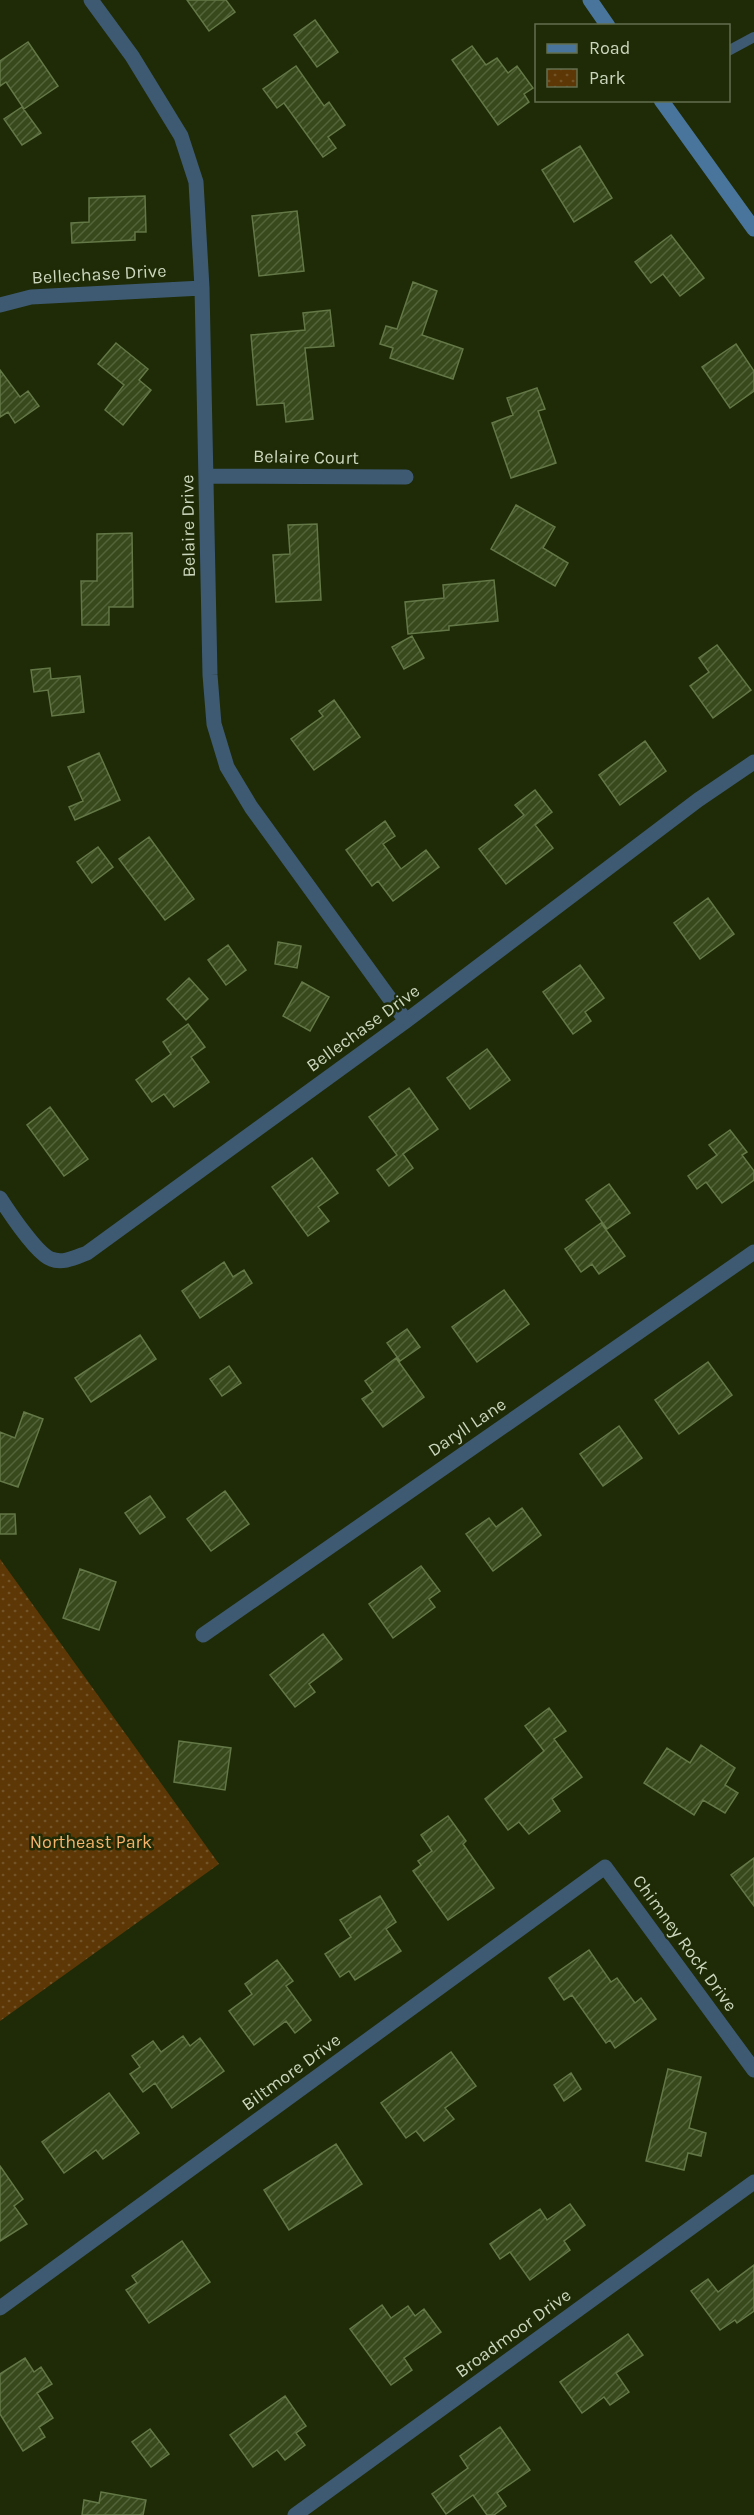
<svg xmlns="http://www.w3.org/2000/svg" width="754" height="2515" viewBox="0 0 754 2515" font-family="Karla,sans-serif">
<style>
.park{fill:url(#park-dots)}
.building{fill:url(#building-hatch);stroke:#637747;stroke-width:1.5}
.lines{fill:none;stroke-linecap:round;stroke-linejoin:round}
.lane{stroke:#3e5972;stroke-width:10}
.street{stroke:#3e5972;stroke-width:15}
.secondary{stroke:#49759d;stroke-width:15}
.labels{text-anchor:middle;stroke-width:5;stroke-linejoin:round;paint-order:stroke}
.street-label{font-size:18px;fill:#cbd6bd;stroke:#1e2b06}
.park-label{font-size:18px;fill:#f4b26b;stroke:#1e2b06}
</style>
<defs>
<pattern id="park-dots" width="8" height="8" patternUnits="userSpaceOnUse" patternTransform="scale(1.5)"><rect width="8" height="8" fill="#5d3806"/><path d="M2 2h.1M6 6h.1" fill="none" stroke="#735428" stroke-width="1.8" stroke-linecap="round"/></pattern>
<pattern id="building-hatch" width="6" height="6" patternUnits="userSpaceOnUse" patternTransform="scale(1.5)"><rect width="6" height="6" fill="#384a1b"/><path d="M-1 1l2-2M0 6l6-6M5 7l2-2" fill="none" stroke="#53633a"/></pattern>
</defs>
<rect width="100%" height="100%" fill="#1e2b06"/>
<!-- park -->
<path class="park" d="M0,1559L219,1864L0,2021Z"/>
<!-- building -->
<path class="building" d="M187,0H226L235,12L209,31Z
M315,20L338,52L317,67L294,35Z
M28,42L58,86L24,109L6,82L0,86V61Z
M472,46L486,65L497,58L508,73L517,66L533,88L524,94L529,102L498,125L452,60Z
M296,66L324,106L329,102L345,125L328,137L336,148L323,157L284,103L277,108L263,89Z
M22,107L41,133L22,145L4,119Z
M580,146L612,198L574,222L542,170Z
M145,196L146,232H135V240L72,243L71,223L89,222V198Z
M297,211L304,271L259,276L252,216Z
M671,235L704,278L680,296L663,274L651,283L635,262Z
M413,282L437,291L422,335L463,349L453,379L390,358L393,348L380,344L386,326L397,329Z
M330,310L334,346L305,348L313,419L286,422L284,403L257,405L251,335L305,330L303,313Z
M116,343L148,369L139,380L151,390L123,425L105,410L124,385L98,364Z
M736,344L754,371V391L730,408L702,367Z
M0,370L20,397L28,391L39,406L15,423L8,412L0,417Z
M537,388L545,409L538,411L556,463L511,478L492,423L513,415L507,398Z
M516,505L555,527L543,548L568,563L555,586L491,549Z
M317,524L321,600L276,602L273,555L290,554L288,525Z
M132,533L133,607H109V625H82L81,581H97V534Z
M494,580L498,621L449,626V630L408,634L405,602L444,598L443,585Z
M412,636L424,658L404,669L392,647Z
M717,645L751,690L713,718L690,686L709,672L699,658Z
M50,668L51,679L80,676L84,712L52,716L48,690L34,692L31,670Z
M334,700L360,737L314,770L291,739L323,716L319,711Z
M645,741L666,771L620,805L599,775Z
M99,753L120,800L75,820L69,807L83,801L68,767Z
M535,790L552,812L535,825L553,848L506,884L479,849L524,815L515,805Z
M385,821L395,836L383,844L401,869L426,850L439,867L393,901L378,881L372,886L346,850Z
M149,837L194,899L165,920L119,859Z
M98,847L113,867L92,883L77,862Z
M708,898L734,934L700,959L674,923Z
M278,942L301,946L297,968L275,964Z
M228,945L246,970L226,985L208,960Z
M580,965L604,998L585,1012L591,1021L573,1034L543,992Z
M189,978L208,999L186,1020L167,999Z
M302,982L329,997L310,1031L283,1016Z
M188,1024L205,1047L191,1057L209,1082L174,1107L164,1094L152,1102L136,1080L171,1054L163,1042Z
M487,1049L510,1080L470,1109L447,1078Z
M409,1088L438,1129L403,1154L413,1168L389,1186L377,1170L397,1155L369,1117Z
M50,1107L88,1159L64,1176L27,1125Z
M730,1130L747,1152L742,1155L754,1171V1180L722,1203L706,1182L697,1189L688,1176L717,1155L709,1145Z
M312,1158L338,1193L318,1207L329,1221L308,1236L272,1187Z
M609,1184L630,1213L607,1229L586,1200Z
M601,1223L625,1256L599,1274L592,1264L581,1272L565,1249Z
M224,1262L233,1277L244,1270L252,1283L200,1318L182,1291Z
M504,1290L529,1324L477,1362L452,1327Z
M407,1329L420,1347L400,1361L387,1343Z
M140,1335L156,1359L91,1402L75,1378Z
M396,1358L424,1397L383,1427L362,1399L373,1392L365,1381Z
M708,1362L732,1395L679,1434L655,1400Z
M229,1366L241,1383L222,1396L210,1379Z
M24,1412L43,1419L18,1487L0,1481V1432L15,1438Z
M619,1426L642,1458L603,1486L580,1454Z
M225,1491L249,1524L211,1551L187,1519Z
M150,1496L165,1517L140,1534L125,1513Z
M522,1508L541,1535L493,1571L466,1534L489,1518L496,1527Z
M0,1514H15L16,1534H0Z
M421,1566L440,1591L429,1599L435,1607L393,1638L369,1604Z
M80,1569L116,1582L99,1630L63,1618Z
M323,1634L342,1659L309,1684L315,1692L295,1707L270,1675Z
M549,1708L566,1731L554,1739L582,1777L552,1799L560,1811L529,1834L519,1822L508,1830L485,1799L544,1751L525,1726Z
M179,1741L231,1748L225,1790L174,1782Z
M701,1745L735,1768L725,1785L738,1793L725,1813L703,1800L694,1815L644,1783L667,1748L690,1763Z
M448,1816L466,1841L463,1844L494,1888L448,1920L413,1871L421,1865L418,1861L432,1851L421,1835Z
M754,1858V1906L731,1875Z
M380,1896L396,1922L386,1929L401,1951L355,1980L349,1971L340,1977L325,1954L351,1937L340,1920Z
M589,1950L611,1982L617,1978L635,2003L641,1998L656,2019L615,2048L610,2040L606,2043L572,1995L564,2000L549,1978Z
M277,1960L293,1981L286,1986L311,2020L295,2033L286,2021L254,2045L229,2011L252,1994L245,1984Z
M183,2036L190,2046L200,2038L224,2071L172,2108L155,2083L143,2092L130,2074L140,2067L132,2056L153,2041L161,2052Z
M451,2052L476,2086L445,2108L454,2119L424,2141L416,2131L406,2138L381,2103Z
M668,2069L701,2077L689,2128L706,2133L701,2156L688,2153L684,2170L646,2161Z
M571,2073L581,2089L564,2101L554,2085Z
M109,2093L139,2133L103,2159L96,2150L64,2173L42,2142Z
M336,2144L362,2184L289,2230L264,2190Z
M0,2166L23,2199L14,2206L27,2224L0,2241Z
M570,2204L585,2225L564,2241L570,2250L530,2280L510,2252L500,2259L490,2244L540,2209L547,2220Z
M182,2241L210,2282L149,2323L126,2290L137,2283L132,2276Z
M754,2265V2311L737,2323L735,2320L720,2330L691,2291L708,2279L718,2292Z
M382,2305L391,2318L408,2306L415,2316L424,2309L441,2332L404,2358L412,2370L391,2385L350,2329Z
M628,2334L643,2355L616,2373L629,2392L610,2405L604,2397L582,2413L560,2382Z
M25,2358L34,2372L41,2367L52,2384L37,2393L53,2418L39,2427L45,2437L23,2451L0,2414V2374Z
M285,2396L306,2426L296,2433L305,2445L285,2460L277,2450L253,2467L230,2435Z
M500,2427L530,2470L497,2493L506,2506L494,2515H487L473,2495L446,2514L432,2494L468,2468L460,2456Z
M150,2429L169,2454L151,2467L132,2442Z
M101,2492L146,2500L143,2515H82L84,2500L99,2503Z"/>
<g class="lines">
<!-- lane -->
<path class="lane" d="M728,51L754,37"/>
<!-- street -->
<path class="street" d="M91,0L132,56L181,136L196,182L202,288L210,675L214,724L227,767L251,807L406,1021
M0,305L31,297L202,288
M206,476L406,477
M0,1198C9,1212 37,1254 51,1259C63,1264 76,1257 87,1253L406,1021L698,800L754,762
M203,1635L754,1252
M0,2308L605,1867L754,2070
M295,2515L754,2182"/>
<!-- secondary -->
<path class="secondary" d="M590,0L608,26
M661,100L754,229"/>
</g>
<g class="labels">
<!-- street labels -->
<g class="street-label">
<text transform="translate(99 274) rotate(-3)" y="6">Bellechase Drive</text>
<text transform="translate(306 457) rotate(1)" y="6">Belaire Court</text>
<text transform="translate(188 526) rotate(-91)" y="6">Belaire Drive</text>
<text transform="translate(363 1028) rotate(-36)" y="6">Bellechase Drive</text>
<text transform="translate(467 1427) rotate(-34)" y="6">Daryll Lane</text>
<text transform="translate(685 1943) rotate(54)" y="6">Chimney Rock Drive</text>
<text transform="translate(291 2072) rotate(-36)" y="6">Biltmore Drive</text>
<text transform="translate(513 2333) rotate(-36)" y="6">Broadmoor Drive</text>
</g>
<!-- park labels -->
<g class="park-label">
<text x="91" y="1848">Northeast Park</text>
</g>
</g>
<!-- legend -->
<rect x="535" y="24" width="195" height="78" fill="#1e2b06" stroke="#636f4f" stroke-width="1.5"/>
<rect x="547" y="44" width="30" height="9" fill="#49759d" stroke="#636f4f" stroke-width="1.5"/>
<text x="589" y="54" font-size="18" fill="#cbd6bd">Road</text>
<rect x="547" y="69" width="30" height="18" fill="url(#park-dots)" stroke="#636f4f" stroke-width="1.5"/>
<text x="589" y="84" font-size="18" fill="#cbd6bd">Park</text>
</svg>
